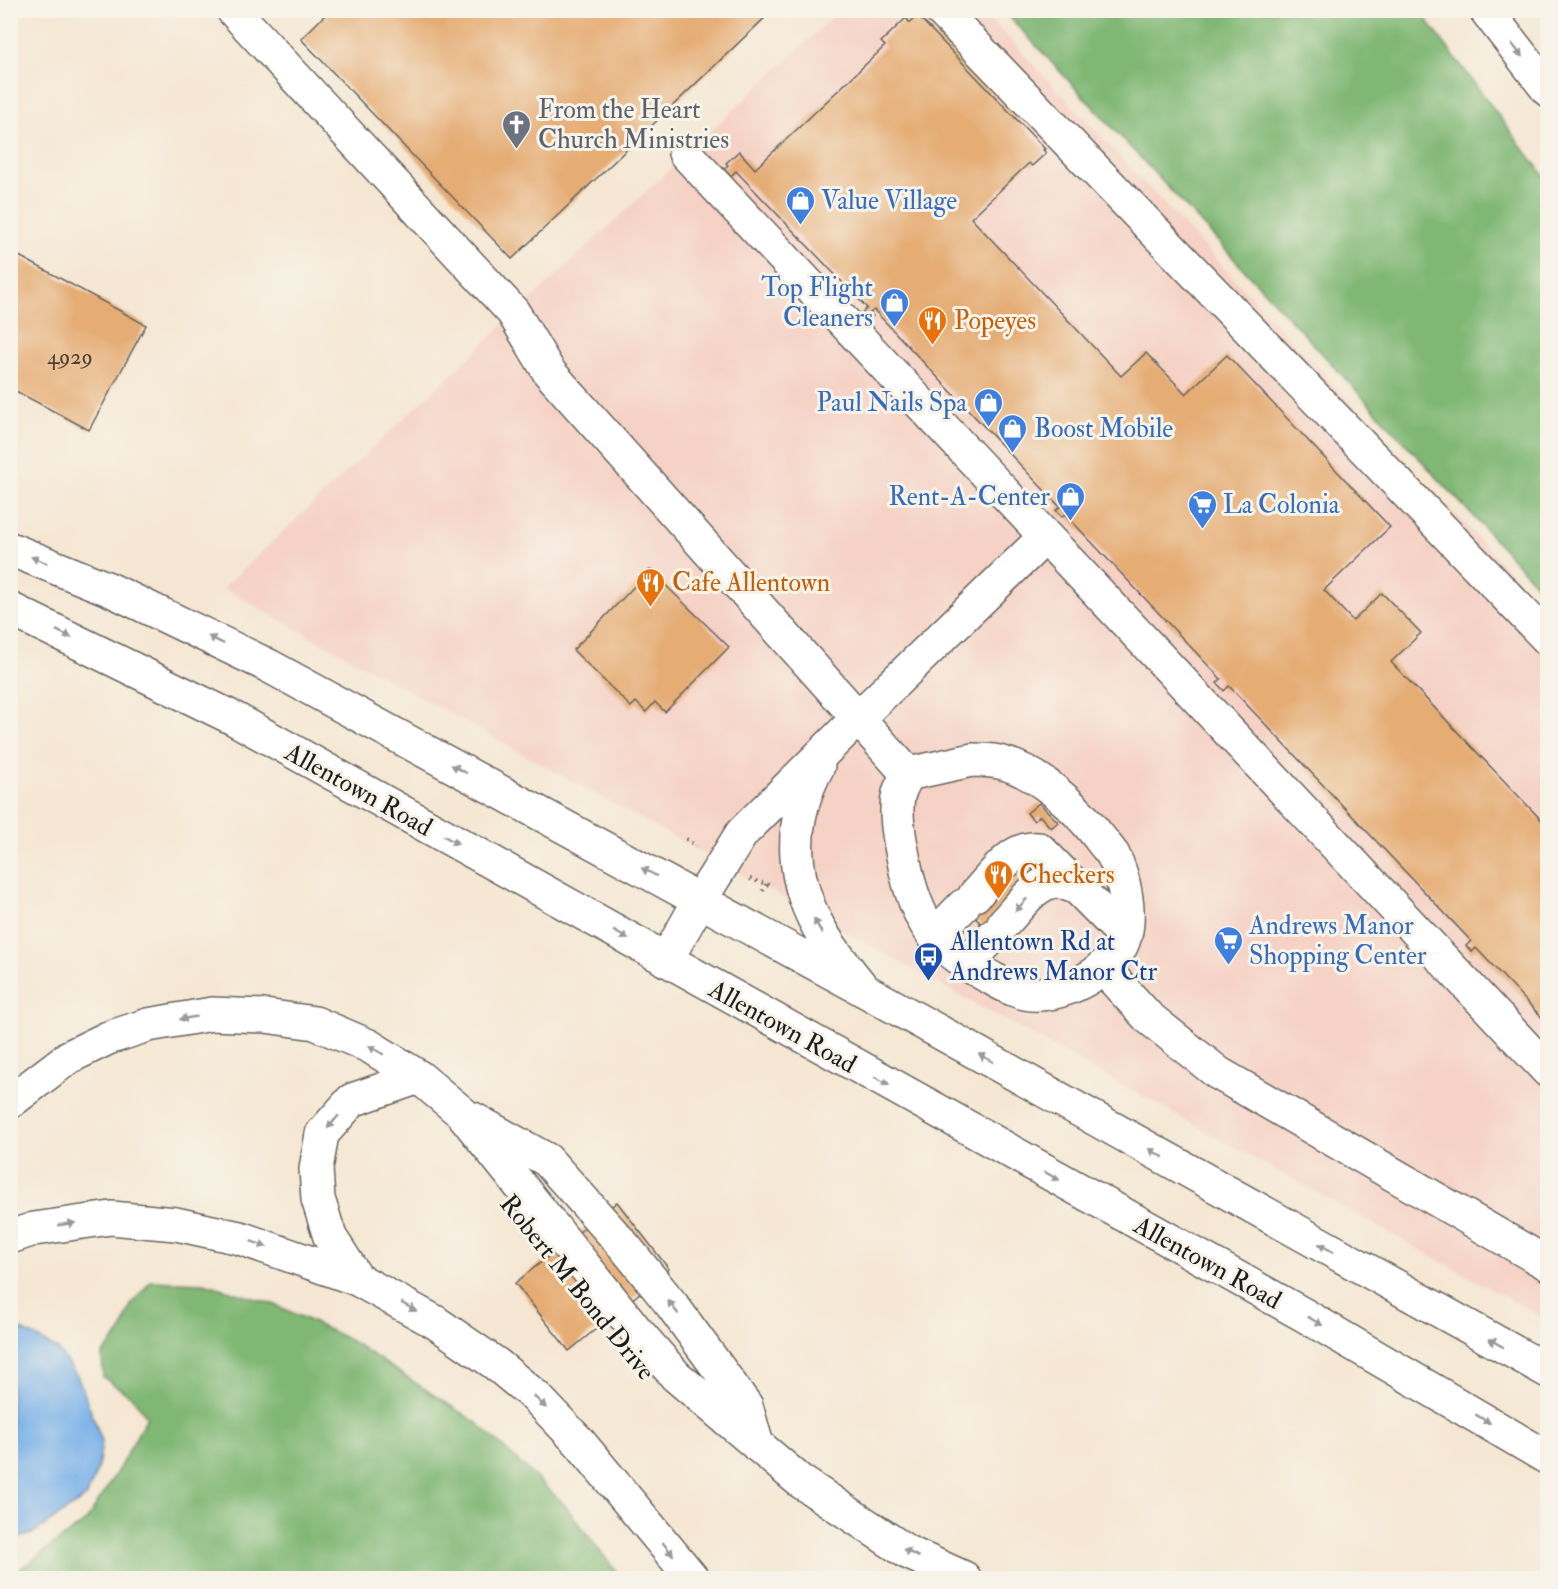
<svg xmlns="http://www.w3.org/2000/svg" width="1558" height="1589" viewBox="0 0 1558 1589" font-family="'IM FELL Double Pica',serif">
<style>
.built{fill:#f6d1c5}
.forest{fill:#80b774;stroke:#4e6a48;stroke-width:1.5}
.water{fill:#79b1e9;stroke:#4a6682;stroke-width:1.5}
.building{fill:#e5ac73}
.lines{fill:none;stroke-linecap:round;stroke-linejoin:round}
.minor-casing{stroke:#68635c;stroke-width:36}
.major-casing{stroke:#68635c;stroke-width:36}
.highway-casing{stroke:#68635c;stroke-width:36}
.path{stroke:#68635c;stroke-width:4;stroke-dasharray:1.5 4.5;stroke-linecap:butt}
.minor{stroke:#fff;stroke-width:33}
.major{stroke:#fff;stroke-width:33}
.highway{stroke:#fff;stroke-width:33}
.oneway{fill:#999}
.labels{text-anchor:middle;stroke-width:6;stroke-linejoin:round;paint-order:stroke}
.number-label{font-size:22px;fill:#4e4032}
.worship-label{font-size:26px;fill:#5b616d;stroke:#f7f3e8;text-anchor:start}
.shop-label{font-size:26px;fill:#366cbe;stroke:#f7f3e8;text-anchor:start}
.food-label{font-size:26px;fill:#c56008;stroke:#f7f3e8;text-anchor:start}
.street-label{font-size:26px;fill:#1c1c1c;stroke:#f7f3e8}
.transit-label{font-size:26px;fill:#164399;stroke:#f7f3e8;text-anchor:start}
</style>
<rect width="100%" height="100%" fill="#f7f3e8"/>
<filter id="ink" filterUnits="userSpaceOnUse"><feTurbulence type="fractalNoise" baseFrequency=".0167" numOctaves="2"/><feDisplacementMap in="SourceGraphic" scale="12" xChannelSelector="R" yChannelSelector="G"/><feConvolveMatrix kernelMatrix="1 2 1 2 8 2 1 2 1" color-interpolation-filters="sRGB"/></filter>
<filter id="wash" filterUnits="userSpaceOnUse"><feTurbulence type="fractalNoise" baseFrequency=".008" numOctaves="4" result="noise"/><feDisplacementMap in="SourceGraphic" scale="24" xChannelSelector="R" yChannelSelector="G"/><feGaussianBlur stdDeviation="1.35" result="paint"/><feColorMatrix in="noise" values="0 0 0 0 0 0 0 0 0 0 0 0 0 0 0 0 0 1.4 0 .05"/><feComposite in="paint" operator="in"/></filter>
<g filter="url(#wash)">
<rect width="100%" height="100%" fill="#f5e7d3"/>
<!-- built -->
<path class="built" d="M839,11H983L1547,612V1320L223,588Z"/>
<!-- forest -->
<path class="forest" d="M1004,11H1420L1547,180V596Z
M151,1281L204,1283L276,1305L348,1339L477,1423L563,1503L621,1578H11L12,1575L87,1520L118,1470L147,1417L133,1398L103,1377L102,1355L122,1330L131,1305Z"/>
<!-- water -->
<path class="water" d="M11,1325L34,1336L58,1350L78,1377L102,1441L98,1468L86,1497L32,1534L11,1540Z"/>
<g id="blocks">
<!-- building -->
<path class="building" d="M330,10H773L512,259L301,39Z
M917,15L1045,149L1043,150L1046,153L1032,166L1029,163L971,218L1121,376L1146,353L1186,394L1227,355L1390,527L1324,590L1353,621L1382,593L1421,633L1391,662L1548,827V1024L1476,948L1472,952L1466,946L1471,941L1229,686L1224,691L1217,683L1221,679L1065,514L1062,517L1056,510L1060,507L874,310L870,313L873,316L869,320L862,313L867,308L736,171L731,176L724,169L728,165L726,163L739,151L755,169L885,46L881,42L906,18L910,23Z
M10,251L146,325L89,430L10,388Z
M650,570L729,647L665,712L655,702L646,712L636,702L631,707L573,650Z
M1039,803L1058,822L1051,828L1040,816L1034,821L1027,813Z
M1025,862L1038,875L1000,944L956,897Z
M617,1202L669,1269L569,1351L515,1283Z"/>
</g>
</g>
<g filter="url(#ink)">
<use href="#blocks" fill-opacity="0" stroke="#68635c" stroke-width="1.5"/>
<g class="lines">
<defs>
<path id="minor" d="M233,10L513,312L549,372L908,774
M941,10L1548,639
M685,153L1548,1071
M972,760C981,760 990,760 999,762C1038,771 1075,806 1099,837C1103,843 1109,849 1113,855C1124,876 1131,912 1125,935C1117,968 1072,992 1040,994C1024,996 1007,987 993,979C941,951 920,931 906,871C902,850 892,811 900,790C902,785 905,780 908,774Z
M818,766C787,823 790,883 825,938C836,956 851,973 864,990
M975,895C992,877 1012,845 1039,849L1125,936
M1004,923C1017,910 1034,883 1055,881C1062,881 1071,886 1078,888
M934,936L963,906
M666,960L700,900L742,833L858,718L1045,537
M966,964L993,936
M1102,967L1148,1017L1218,1073L1548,1264
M10,1102L69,1057L108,1038L148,1025L212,1014L265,1016L315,1023L369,1046L419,1077L462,1113L635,1329L676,1376L800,1481L907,1552L964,1578
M473,1119L547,1160L625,1247L672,1305L746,1406L757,1445
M10,1237L34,1229L111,1218L176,1224L240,1238L357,1279L435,1322L496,1364L536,1397L580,1443L692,1578
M357,1279L330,1237L318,1199L316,1169L322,1134L352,1100L419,1077"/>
<path id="major" d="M10,549L111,590L269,666L864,990L1548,1371
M10,609L235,719L1304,1315L1548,1458"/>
<path id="highway" d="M1486,10L1548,90"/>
</defs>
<!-- minor casing -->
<use href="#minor" class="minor-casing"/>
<!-- major casing -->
<use href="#major" class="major-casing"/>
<!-- highway casing -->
<use href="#highway" class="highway-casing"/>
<!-- path -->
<path class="path" d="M686,839L696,846
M750,879L769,885
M763,891L766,884"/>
<!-- minor -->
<use href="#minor" class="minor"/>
<!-- major -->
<use href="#major" class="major"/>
<!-- highway -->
<use href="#highway" class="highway"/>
</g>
<!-- one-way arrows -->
<defs><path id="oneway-solid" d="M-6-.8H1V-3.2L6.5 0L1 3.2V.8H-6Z" transform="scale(1.5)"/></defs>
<g class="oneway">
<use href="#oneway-solid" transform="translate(1517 50) rotate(52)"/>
<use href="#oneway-solid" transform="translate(39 560) rotate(-158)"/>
<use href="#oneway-solid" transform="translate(64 634) rotate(25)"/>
<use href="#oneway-solid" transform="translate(216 640) rotate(-154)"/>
<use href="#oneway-solid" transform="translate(459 769) rotate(-152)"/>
<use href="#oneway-solid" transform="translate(451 840) rotate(29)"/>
<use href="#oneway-solid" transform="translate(649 872) rotate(-152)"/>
<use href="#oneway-solid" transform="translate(1021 905) rotate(133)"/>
<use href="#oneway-solid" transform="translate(818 926) rotate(-119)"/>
<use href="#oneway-solid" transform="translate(621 935) rotate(29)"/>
<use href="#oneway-solid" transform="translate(188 1018) rotate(170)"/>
<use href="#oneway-solid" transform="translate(376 1050) rotate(-150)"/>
<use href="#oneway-solid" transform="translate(986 1058) rotate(-151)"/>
<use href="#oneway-solid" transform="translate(882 1081) rotate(29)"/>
<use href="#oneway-solid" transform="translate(333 1122) rotate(131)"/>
<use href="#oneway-solid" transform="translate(1156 1153) rotate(-151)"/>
<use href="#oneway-solid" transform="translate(1052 1176) rotate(29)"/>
<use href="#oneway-solid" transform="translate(67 1224) rotate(-8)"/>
<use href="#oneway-solid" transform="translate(259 1244) rotate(19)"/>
<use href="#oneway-solid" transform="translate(1326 1248) rotate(-151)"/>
<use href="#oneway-solid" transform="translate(409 1307) rotate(29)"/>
<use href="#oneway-solid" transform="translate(673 1307) rotate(-127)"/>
<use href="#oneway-solid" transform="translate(1315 1321) rotate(30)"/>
<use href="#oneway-solid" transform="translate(1496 1343) rotate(-151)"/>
<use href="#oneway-solid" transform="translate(540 1402) rotate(44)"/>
<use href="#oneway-solid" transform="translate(1483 1419) rotate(31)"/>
<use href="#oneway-solid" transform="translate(668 1549) rotate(51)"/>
<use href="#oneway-solid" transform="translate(911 1553) rotate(-153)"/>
</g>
</g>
<!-- icons -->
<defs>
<symbol id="church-pin" viewBox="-11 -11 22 30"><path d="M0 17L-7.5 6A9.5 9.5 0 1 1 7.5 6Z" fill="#6b7280" stroke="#f7f3e8"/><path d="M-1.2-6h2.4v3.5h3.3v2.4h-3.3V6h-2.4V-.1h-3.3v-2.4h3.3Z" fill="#fff"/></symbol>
<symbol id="shop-pin" viewBox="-11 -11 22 30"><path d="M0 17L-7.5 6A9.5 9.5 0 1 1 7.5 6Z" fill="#3f7fe0" stroke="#f7f3e8"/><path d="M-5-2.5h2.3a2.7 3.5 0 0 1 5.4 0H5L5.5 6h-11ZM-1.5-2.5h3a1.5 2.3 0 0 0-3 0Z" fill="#fff"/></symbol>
<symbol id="restaurant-pin" viewBox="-11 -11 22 30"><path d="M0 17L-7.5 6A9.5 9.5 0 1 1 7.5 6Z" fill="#e8710a" stroke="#f7f3e8"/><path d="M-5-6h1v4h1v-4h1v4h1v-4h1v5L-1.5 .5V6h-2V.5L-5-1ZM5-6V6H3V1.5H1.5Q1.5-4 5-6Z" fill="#fff"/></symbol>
<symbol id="supermarket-pin" viewBox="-11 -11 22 30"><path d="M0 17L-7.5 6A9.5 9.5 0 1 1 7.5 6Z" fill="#3f7fe0" stroke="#f7f3e8"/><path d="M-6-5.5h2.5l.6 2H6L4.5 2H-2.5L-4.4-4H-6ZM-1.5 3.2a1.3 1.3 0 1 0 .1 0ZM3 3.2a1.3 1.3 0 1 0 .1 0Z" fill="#fff"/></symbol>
<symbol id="bus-pin" viewBox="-11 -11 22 30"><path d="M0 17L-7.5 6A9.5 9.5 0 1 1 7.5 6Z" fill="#1a4fb4" stroke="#f7f3e8"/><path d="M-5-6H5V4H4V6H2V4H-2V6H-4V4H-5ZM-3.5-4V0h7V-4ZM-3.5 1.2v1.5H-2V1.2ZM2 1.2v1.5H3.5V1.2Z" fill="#fff"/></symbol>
</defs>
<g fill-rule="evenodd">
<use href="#church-pin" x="500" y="108" width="33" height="45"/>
<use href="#shop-pin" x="784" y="184" width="33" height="45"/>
<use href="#shop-pin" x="878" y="286" width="33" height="45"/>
<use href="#restaurant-pin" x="916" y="304" width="33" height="45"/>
<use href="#shop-pin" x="972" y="386" width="33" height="45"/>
<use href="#shop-pin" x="996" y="412" width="33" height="45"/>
<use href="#shop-pin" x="1054" y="480" width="33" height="45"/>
<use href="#supermarket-pin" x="1186" y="488" width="33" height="45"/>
<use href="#restaurant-pin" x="634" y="566" width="33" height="45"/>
<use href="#restaurant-pin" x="982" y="858" width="33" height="45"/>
<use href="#supermarket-pin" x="1212" y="924" width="33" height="45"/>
<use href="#bus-pin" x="912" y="940" width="33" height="45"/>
</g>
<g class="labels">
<!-- number labels -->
<g class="number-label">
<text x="70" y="364">4929</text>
</g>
<!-- worship labels -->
<g class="worship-label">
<text x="538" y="118">From the Heart<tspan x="538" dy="30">Church Ministries</tspan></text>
</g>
<!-- shop labels -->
<g class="shop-label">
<text x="821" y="209">Value Village</text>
<text x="873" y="296" text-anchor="end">Top Flight<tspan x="873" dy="30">Cleaners</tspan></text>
<text x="967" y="411" text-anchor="end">Paul Nails Spa</text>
<text x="1034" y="437">Boost Mobile</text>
<text x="1050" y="505" text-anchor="end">Rent-A-Center</text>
<text x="1223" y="513">La Colonia</text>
<text x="1249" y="934">Andrews Manor<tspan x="1249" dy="30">Shopping Center</tspan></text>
</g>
<!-- food labels -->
<g class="food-label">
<text x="954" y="329">Popeyes</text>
<text x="672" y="591">Cafe Allentown</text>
<text x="1019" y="883">Checkers</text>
</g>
<!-- street labels -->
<g class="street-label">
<text transform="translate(359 789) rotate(29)" y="9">Allentown Road</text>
<text transform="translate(783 1026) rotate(29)" y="9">Allentown Road</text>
<text transform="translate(1208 1262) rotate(29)" y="9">Allentown Road</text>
<text transform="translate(578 1287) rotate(51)" y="9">Robert M Bond Drive</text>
</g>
<!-- transit labels -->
<g class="transit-label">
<text x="950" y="950">Allentown Rd at<tspan x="950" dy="30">Andrews Manor Ctr</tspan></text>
</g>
</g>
<!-- margin -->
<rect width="1558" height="1589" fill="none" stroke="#f7f3e8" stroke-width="36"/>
</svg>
